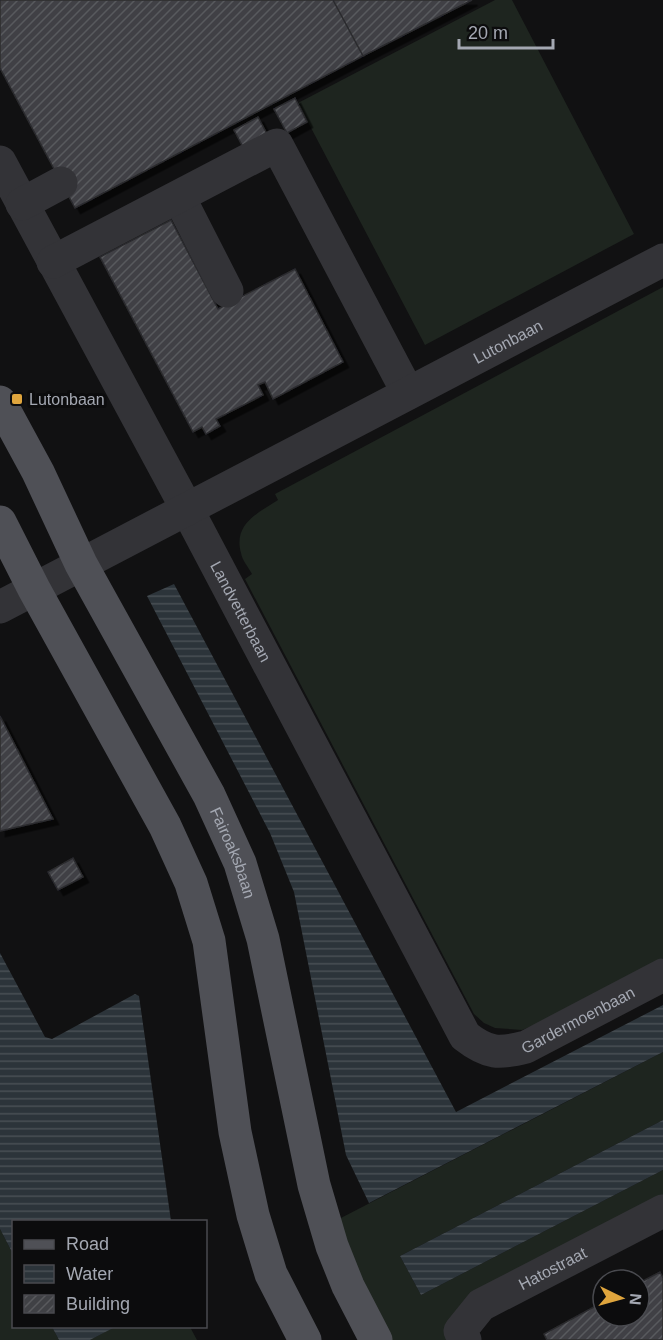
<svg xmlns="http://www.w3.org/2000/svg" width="663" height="1340" viewBox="0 0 663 1340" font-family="Arial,sans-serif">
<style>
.grass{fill:#1e251f}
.water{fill:url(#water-rules)}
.building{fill:url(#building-hatch);stroke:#2b2b2e;stroke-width:1.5;filter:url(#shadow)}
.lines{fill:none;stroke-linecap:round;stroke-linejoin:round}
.minor{stroke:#333337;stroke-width:33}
.major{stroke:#4f5056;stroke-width:33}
.poi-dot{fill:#dfa53d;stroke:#0c0c0d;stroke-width:2}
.labels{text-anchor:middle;stroke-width:6;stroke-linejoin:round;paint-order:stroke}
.street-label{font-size:16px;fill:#a4a8b2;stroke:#0c0c0d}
.poi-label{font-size:16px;fill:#a4a8b2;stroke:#0c0c0d;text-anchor:start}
</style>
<defs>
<pattern id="water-rules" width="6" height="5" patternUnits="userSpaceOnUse" patternTransform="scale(1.5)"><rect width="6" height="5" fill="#2c343a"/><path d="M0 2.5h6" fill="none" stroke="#484f54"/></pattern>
<pattern id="building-hatch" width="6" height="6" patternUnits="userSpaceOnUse" patternTransform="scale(1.5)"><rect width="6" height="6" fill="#404145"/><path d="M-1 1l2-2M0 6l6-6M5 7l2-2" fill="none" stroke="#595a5d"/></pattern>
<filter id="shadow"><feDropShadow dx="5.5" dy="5.5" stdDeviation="0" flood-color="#0009"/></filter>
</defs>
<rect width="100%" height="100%" fill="#111112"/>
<!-- grass -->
<path class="grass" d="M495,0H512L634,234L425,345L298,103Z
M663,287V958L544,1021L522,1030L495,1028L484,1023L474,1014L245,579L252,574C249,568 242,560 241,553C233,524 258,513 278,500L275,494Z
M663,1052V1120L400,1256L421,1295L663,1170V1196L472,1295C457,1308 448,1320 446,1340H390L369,1301L337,1220Z
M0,1229L13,1254L14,1326L52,1327L59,1340H0Z
M116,1326L190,1327L197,1340H90Z"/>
<!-- water -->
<path class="water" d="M174,584L456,1112L663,1005V1052L369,1203L346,1155L294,892L270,833L147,596Z
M0,953L45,1037L52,1039L135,994L139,996L171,1221L14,1222L13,1254L0,1229Z
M663,1120V1170L421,1295L400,1256Z
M52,1327H115L90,1340H59Z"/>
<!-- building -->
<path class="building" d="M0,0H333L363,56L75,208L0,68Z
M333,0H472L363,56Z
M295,98L307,122L287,133L274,109Z
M258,117L268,136L244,149L234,130Z
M171,220L218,309L295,269L343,362L273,399L265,382L258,385L263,395L216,419L220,426L206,434L202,427L193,432L100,257Z
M0,716L53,819L0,831Z
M73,858L83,877L58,890L48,872Z
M660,1272L663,1278V1340H547L544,1334L603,1302V1316H639V1283Z"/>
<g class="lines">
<!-- minor -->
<g class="minor">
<path id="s1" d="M0,162L187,509L465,1036C488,1054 499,1054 526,1047L663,975"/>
<path d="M179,197L227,291"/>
<path d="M22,204L61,183"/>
<path d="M53,262L277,145L408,393"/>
<path id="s2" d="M0,607L663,260"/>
<path id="s3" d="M465,1340L460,1331L481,1305L663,1211"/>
</g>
<!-- major -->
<g class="major">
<path id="s4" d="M0,402L38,472L81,564L209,795L240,863L263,939L314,1185L332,1246L348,1286L376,1340"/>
<path d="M0,522L34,589L165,826L191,883L209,941L235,1132L253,1215L271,1274L305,1340"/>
</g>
</g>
<!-- markers -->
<rect class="poi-dot" x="11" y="393" width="12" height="12" rx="3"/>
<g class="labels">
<!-- street labels -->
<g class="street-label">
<text dy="6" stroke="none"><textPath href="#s2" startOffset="573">Lutonbaan</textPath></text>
<text dy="6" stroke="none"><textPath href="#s1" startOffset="510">Landvetterbaan</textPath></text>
<text dy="6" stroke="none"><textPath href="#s4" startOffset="508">Fairoaksbaan</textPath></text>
<text dy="6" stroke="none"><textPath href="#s1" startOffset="1114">Gardermoenbaan</textPath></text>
<text dy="6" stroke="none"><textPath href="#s3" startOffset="124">Hatostraat</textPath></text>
</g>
<!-- poi labels -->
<g class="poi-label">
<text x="29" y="405">Lutonbaan</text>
</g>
</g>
<!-- legend -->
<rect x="12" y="1220" width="195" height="108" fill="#0c0c0d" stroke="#494a4f" stroke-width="1.5"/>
<rect x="24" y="1240" width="30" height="9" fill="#4f5056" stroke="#494a4f" stroke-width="1.5"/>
<text x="66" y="1250" font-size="18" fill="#a4a8b2">Road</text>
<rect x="24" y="1265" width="30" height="18" fill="url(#water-rules)" stroke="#494a4f" stroke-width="1.5"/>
<text x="66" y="1280" font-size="18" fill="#a4a8b2">Water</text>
<rect x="24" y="1295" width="30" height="18" fill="url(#building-hatch)" stroke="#494a4f" stroke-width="1.5"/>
<text x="66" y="1310" font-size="18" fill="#a4a8b2">Building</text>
<!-- north arrow -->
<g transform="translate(621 1298) rotate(95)"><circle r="28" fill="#0c0c0d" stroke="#494a4f" stroke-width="1.5"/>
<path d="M0-4.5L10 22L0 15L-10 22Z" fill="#dfa53d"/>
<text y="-9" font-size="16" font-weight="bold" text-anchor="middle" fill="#a4a8b2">N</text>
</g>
<!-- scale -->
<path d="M459 39v9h94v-9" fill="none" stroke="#a4a8b2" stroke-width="3"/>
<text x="468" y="39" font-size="18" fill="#a4a8b2" stroke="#0c0c0d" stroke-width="4.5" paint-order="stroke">20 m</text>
</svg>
